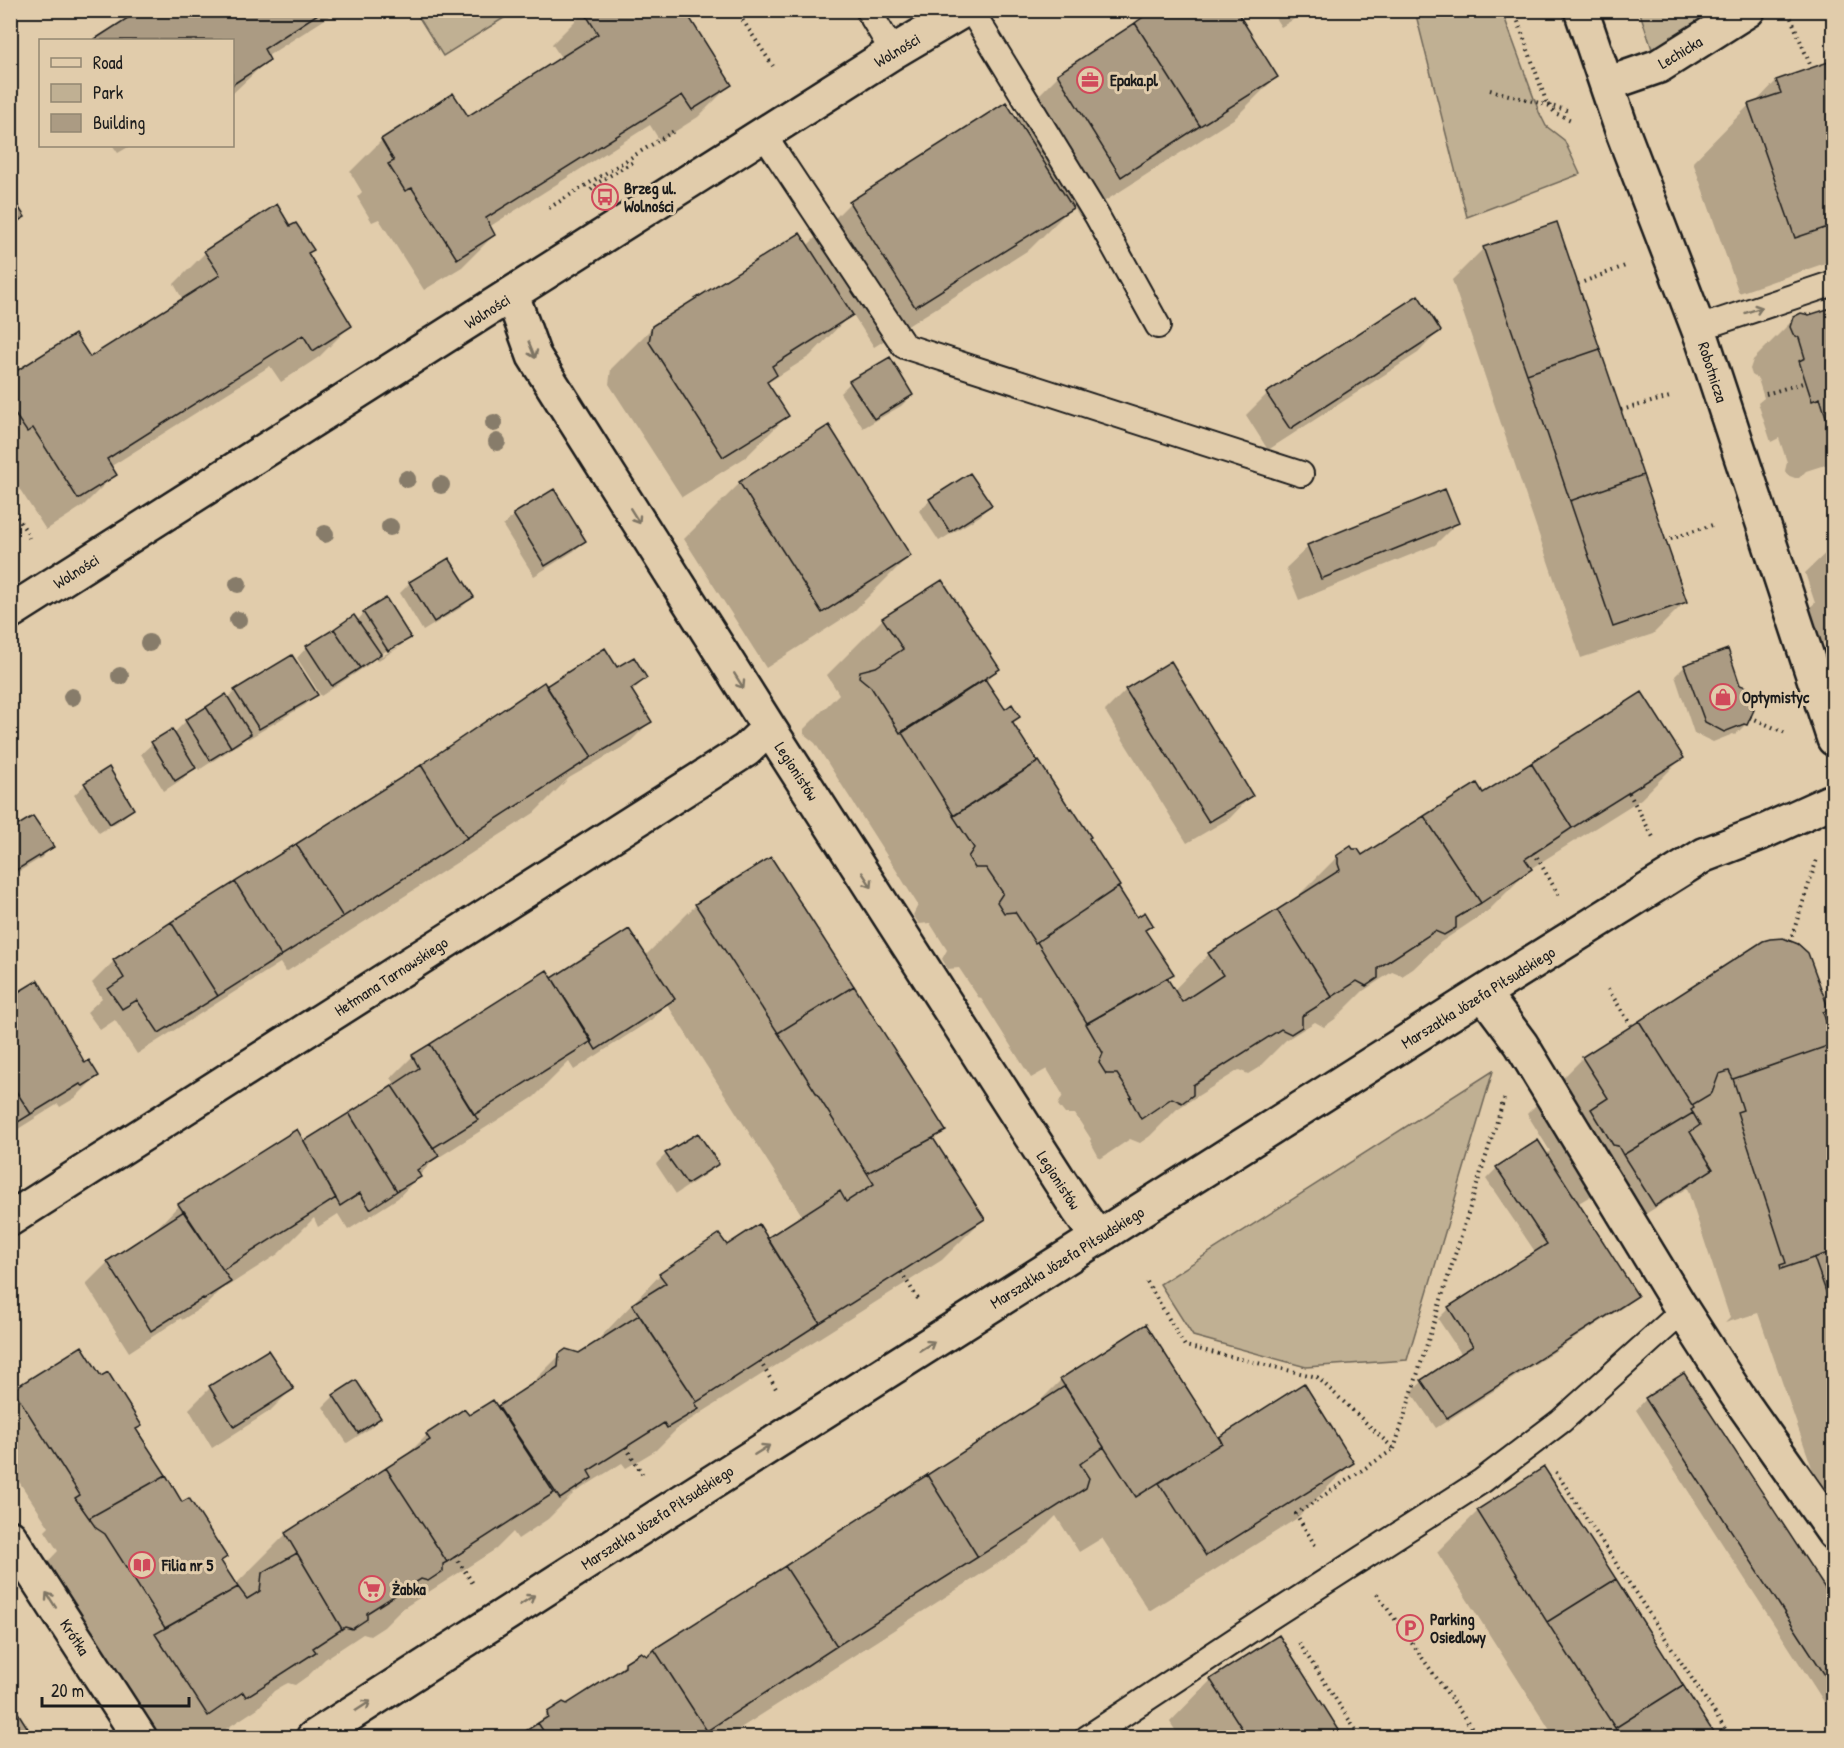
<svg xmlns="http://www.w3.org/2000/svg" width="1844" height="1748" viewBox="0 0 1844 1748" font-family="'Patrick Hand',sans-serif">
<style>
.green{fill:#c0b093;stroke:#6e6658;stroke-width:1.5}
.shadow{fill:#0003;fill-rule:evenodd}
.building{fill:#ab9b83;stroke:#1c1c1c;stroke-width:1.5}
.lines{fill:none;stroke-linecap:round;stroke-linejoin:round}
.service-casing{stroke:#1c1c1c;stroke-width:28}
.minor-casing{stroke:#1c1c1c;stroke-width:38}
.path{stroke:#1c1c1c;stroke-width:4;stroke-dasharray:1.5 4.5;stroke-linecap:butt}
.service{stroke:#e1ccab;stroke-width:24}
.minor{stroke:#e1ccab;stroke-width:33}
.tree{fill:#877c6a}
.oneway{stroke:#7e7464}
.labels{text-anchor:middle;stroke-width:6;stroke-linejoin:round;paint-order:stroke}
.street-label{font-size:16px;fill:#1c1c1c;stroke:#e1ccab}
.poi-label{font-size:16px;font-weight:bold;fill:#1c1c1c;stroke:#e1ccab;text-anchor:start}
</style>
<rect width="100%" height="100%" fill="#e1ccab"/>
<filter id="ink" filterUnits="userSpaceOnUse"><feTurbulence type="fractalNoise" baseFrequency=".0167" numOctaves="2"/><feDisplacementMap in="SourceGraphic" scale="12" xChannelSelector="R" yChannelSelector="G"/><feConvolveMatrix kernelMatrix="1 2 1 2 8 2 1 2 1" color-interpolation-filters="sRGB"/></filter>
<g filter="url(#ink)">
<!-- green -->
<path class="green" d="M1639,10L1717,11L1653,52Z
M415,11H515L443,56Z
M1415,11H1502L1539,112L1546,126L1564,140L1580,174L1467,217Z
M1493,1071L1407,1360L1306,1367L1193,1336L1160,1284Z"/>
<!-- shadow -->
<path class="shadow" d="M143,10H336L330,16L266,57L268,60L232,94V40H95Z
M586,10H688L685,14L730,85L698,117L660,141L650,125L489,227L494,235L462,267L424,290L379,219L372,222L357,197L362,192L350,172L382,140L468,118L562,59L552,44Z
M1156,10L1276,77L1235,118L1080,217L1073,206L1030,249L874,347L852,313L810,356L766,384L787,416L746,457L682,497L609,384L611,369L653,327L807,246L850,203L1006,104L1015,119L1058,76Z
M1270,10H1309L1281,27Z
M1834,62V260L1739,293L1693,162L1749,105L1754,104L1776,81Z
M113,146H130L118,153Z
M290,228L312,250L307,255L350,326L319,357L281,382L270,366L110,467L115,474L83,506L46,530L10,474V376L89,359L183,300L174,284L205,253Z
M1484,248L1685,602L1653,634L1581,658L1452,280Z
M1834,308V462L1806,471L1799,478H1795L1787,475L1785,471L1787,462L1779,438L1771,442L1758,403L1764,398L1758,379L1752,375L1750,369L1753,360L1794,319L1809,317Z
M1439,331L1418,353L1268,450L1246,415L1267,394Z
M850,383L912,395L901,406L863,428L840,393Z
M969,475L990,505L980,516L939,541L919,511L930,500Z
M740,483L909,556L853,612L766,668L684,539Z
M554,491L584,541L574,551L534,576L503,526L514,515Z
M1457,523L1435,545L1299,600L1286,568L1308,547Z
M1834,545V657L1828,641L1821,643L1809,608L1815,603L1805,573Z
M410,583L472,597L462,607L423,631L400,593Z
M364,613L409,638L398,648L377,661L375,658L368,665L321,696L297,658L307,647L357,621ZM399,643V647L382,656L381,654Z
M883,619L998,669L986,682L1004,711L1018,717L1012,723L1087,838L1137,919L1151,925L1144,931L1172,974L1166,980L1173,991L1209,954L1297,899L1296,898L1337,857L1350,848L1362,857L1483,795L1682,758L1641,799L1530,869L1489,910L1441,942L1413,969L1402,976L1392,972L1363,991L1335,1019L1324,1027L1315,1022L1286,1040L1258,1068L1248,1074L1239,1070L1177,1109L1150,1136L1140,1143L1130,1139L1100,1159L1090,1141L1091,1139L1075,1114H1065L1058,1105L1063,1095L1047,1069L1031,1078L980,997L979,998L959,968L948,969L942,959L947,950L930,923L919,924L913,915L918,905L898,873L815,743L804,734V729L839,694L827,675Z
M292,657L316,694L305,705L248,739L247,737L239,744L199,770L196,766L184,778L164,791L141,754L152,744L172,731L173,734L186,721L226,696L227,699L235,691Z
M1685,666L1746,724L1735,735L1733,734L1713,742L1694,733L1675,676Z
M617,669L645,678L632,692L650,722L628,744L569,778L534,813L286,972L280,963L137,1054L115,1020L100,1030L87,1012L102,998L92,983L114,961L546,688Z
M1126,690L1251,796L1230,818L1187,843L1105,711Z
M109,770L133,808L122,819L99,833L74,795L85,785Z
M10,832L52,847L41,858L10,877Z
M10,882L14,888L10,891Z
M696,905L944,1130L933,1141L983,1219L942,1260L679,1427L656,1450L626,1468L622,1463L574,1493L548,1519L518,1539L513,1532L496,1549L402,1609L384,1627L370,1636L363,1634L325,1659L309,1675L295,1685L288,1683L284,1685L274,1691L258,1708L212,1738H130L34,1576L58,1551L45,1531L49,1527L10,1468V1394L82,1348L101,1378L140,1425L135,1431L182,1504L225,1557L220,1562L235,1585L286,1534L404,1458L427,1435L468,1417L497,1409L524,1391L560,1355H579L591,1347L660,1275L726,1247L767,1240L803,1217L667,1004L651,1020L574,1070L569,1062L534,1097L433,1161L398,1198L348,1230L338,1214L318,1227L314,1218L278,1254L220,1291L207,1304L182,1320L181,1318L129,1352L86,1284L108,1262L149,1236L179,1205L303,1144L384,1092L394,1082L391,1078L413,1056L552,980L645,956Z
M10,999L97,1076L75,1098L60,1107L58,1104L10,1134Z
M1827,1009L1822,1014L1834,1050V1531L1758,1313L1725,1323L1730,1318L1687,1188L1644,1215L1621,1178L1577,1204L1636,1296L1625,1306L1436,1428L1411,1392L1422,1382L1462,1355L1438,1319L1449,1308L1536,1253L1486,1179L1497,1168L1546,1155L1550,1151L1527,1114L1583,1058Z
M666,1154L717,1164L706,1174L676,1194L656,1164Z
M1061,1380L1218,1439L1303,1385L1352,1463L1296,1519L1149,1611L1102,1538L1079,1552L1056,1516L1028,1544L725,1738H518L533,1728L548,1713L567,1706L610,1679L626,1663L647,1657L1032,1409Z
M356,1382L380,1418L369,1429L347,1443L323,1407L334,1396Z
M210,1388L292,1389L270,1411L212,1448L189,1409Z
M1646,1399L1834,1605V1704L1828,1708L1636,1410Z
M1478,1511L1715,1738H1555L1437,1552Z
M1211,1680L1343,1738H1180L1170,1722Z"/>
<!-- building -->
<path class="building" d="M140,10H324L264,49L270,60L232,85V40H96L95,39Z
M689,10L686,12L732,85L692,110L682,95L486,218L495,235L457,259L412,188L405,191L388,164L394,161L381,139L453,93L468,116L598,34L583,10Z
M1153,10H1236L1278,77L1200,126L1135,23Z
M1135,23L1200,126L1121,177L1057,74Z
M1834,60V225L1795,238L1748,104L1781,93L1776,80Z
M1006,102L1073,208L915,307L849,202Z
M10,194L25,217L10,226Z
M277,204L290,226L296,223L314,250L308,253L352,326L313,351L303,335L107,459L117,475L78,499L33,428L27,432L10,407V404L16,401L10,393V375L75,334L90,357L220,275L204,251Z
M1557,222L1600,349L1527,374L1483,247Z
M800,233L853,315L772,366L777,375L767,382L789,416L723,457L649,342L652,326Z
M1418,295L1441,331L1290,429L1266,393Z
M1834,307V437L1828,434L1826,429L1827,420L1820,398L1812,401L1799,361L1805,358L1799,338L1793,334L1790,327L1793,317L1801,313L1809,315Z
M1600,349L1643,475L1570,501L1527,374Z
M890,357L913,395L874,419L849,381Z
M829,425L911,556L822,613L739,482Z
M970,473L992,505L950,532L929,499Z
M1643,475L1687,602L1613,627L1570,501Z
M554,489L586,541L545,566L513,514Z
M1445,489L1459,523L1321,579L1307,545Z
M449,558L474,597L434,622L409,582Z
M942,580L1000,669L900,733L871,687L859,677L860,671L876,667L903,649L882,618Z
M386,598L411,638L388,651L363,612Z
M354,615L381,654L360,668L334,629Z
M334,629L360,668L332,686L306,646Z
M605,648L617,667L634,657L647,678L631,689L652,722L592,757L546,686Z
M1728,649L1740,685L1746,687L1752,708L1751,709L1754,710L1747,725L1744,724L1724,732L1705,722L1684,665Z
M292,655L318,695L259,729L234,690Z
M1171,661L1253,796L1209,822L1125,689Z
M985,679L1005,709L1012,704L1020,717L1012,722L1038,762L954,816L902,733Z
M544,682L592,757L467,838L421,765Z
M1642,692L1684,758L1572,828L1531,763Z
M226,694L251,734L231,747L206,707Z
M206,707L231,747L210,760L185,720Z
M172,729L196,768L175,781L151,742Z
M1039,761L1070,809L1072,808L1091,837L1089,838L1120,886L1035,943L1015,912L1004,913L997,902L1003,893L986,868H975L968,857L974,848L953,816Z
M1531,763L1572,828L1525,859L1532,869L1481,903L1424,816L1477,783L1483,793Z
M421,765L467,838L343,917L296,844Z
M109,767L134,809L110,824L84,783Z
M33,816L54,847L10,874V830Z
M1424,816L1481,903L1456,918V928L1444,935L1435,931L1378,968V978L1366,986L1357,981L1332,997L1277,910L1340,870L1338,864V858L1336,856L1351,846L1353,849H1358L1362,855Z
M296,844L343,917L281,956L235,882Z
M771,857L854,986L778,1033L695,904Z
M235,882L281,956L218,996L171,922Z
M1118,887L1137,917L1145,912L1153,925L1145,930L1174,974L1087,1023L1037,942Z
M1277,910L1332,997L1302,1016V1027L1291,1034L1281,1029L1193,1085V1095L1182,1103L1172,1098L1141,1119L1130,1098L1132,1097L1117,1074H1106L1099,1063L1103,1053L1086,1024L1167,978L1182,1002L1223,975L1208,953Z
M171,922L218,996L159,1033L137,1000L122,1009L108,989L124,978L113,960Z
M629,929L675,999L596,1050L552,978Z
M1783,938L1798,944L1808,953L1829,1010L1823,1012L1833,1044L1733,1079L1729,1071L1719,1074L1712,1093L1692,1105L1639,1021L1763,941L1770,939Z
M547,970L592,1041L474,1115L430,1044Z
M38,980L85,1063L89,1060L99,1076L83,1086L80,1084L31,1114L10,1082V997Z
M854,986L946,1131L867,1173L778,1033Z
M1639,1021L1694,1108L1691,1110L1693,1113L1623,1155L1618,1146L1613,1145L1591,1109L1608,1098L1582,1057Z
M430,1044L478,1120L433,1148L392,1086L419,1068L412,1055Z
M1833,1044L1834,1251L1781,1269L1780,1265L1786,1263L1737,1112L1743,1110L1733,1079Z
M10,1082L31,1114L10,1127Z
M392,1086L439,1156L417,1170L421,1177L397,1191L349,1113Z
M349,1113L397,1191L370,1209L360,1193L340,1206L304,1141Z
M1693,1113L1700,1125L1690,1132L1713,1169L1655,1206L1623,1155Z
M297,1129L336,1198L223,1270L178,1204Z
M698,1133L719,1164L687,1184L665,1153Z
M933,1138L985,1219L820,1323L767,1238L840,1191L846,1202L874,1184L867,1173Z
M1538,1140L1638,1296L1447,1418L1421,1380L1473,1346L1448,1307L1547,1244L1496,1167Z
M184,1211L231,1282L204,1299L203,1298L151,1331L107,1261Z
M759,1224L820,1323L697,1402L632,1304L666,1283L659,1274L719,1234L727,1245Z
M1834,1251V1314L1814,1258Z
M639,1315L697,1402L695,1403L699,1409L667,1428L664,1423L588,1471L592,1478L560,1499L498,1406L558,1367L559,1354L566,1349L579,1353Z
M1146,1324L1222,1443L1136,1497L1060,1379Z
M82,1346L101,1376L108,1372L142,1426L136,1429L166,1475L89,1518L75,1498L80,1495L13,1389Z
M268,1350L294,1389L234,1427L209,1386Z
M1684,1373L1834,1602V1689L1645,1398Z
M356,1380L381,1418L358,1433L333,1395Z
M1304,1383L1354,1463L1206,1556L1159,1483L1222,1443L1219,1437Z
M1065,1386L1104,1447L1080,1464L1089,1478L1086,1488L978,1557L927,1475Z
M493,1400L554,1493L447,1562L386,1468L430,1440L426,1434L464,1409L469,1415Z
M1544,1467L1616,1579L1547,1622L1477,1510Z
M386,1468L447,1562L443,1564V1571L428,1581L421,1579L367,1613V1619L352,1629L345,1627L342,1629L285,1533Z
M166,1475L182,1502L189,1498L227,1557L221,1561L238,1587L165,1628L105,1534L96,1528L89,1518Z
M927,1475L978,1557L837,1646L785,1566Z
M297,1553L342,1629L313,1648L316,1652L246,1697L243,1692L208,1716L155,1634L238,1587L247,1599L260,1591L262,1573Z
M785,1566L837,1646L707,1731L654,1649Z
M1616,1579L1683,1685L1615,1728L1547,1622Z
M1279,1635L1344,1738H1248L1210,1679Z
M654,1649L707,1731L697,1738H548L538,1723L548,1717L547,1712L563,1702L567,1704L625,1667V1662L641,1652L647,1656Z
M1683,1685L1717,1738H1621L1615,1728Z
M10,1700L34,1738H10Z
M538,1723L548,1738H515Z"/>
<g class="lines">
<defs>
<path id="service" d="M868,10L893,52
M971,10L1097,216L1158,326
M764,135L904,346L1301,474
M1699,328L1834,283
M1087,1738L1264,1621L1482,1481L1561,1421L1683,1311"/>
<path id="minor" d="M1581,10L1622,130L1703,341L1834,739
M1607,84L1659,66L1748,10
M512,295L534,356L769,728L1079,1211L1098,1238
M10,612L893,52L964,10
M1483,993L1521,1044L1683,1311L1737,1395L1834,1533
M10,1219L746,750L769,728
M10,1537L140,1738
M313,1738L659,1516L1483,993L1704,855L1761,833L1834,800"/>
</defs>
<!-- service casing -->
<use href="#service" class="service-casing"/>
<!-- minor casing -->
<use href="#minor" class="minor-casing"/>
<!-- path -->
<path class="path" d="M736,10L773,66
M1514,10L1546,101L1555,113L1571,120H1574
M1791,18L1811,67
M1490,90L1570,111
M591,190L599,182L635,161
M549,208L674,131
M1578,284L1625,266
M1766,394L1806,382
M1621,410L1670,397
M10,507L27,532L29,538
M1665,541L1715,524
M1750,717L1788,734
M1629,793L1653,837
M1534,852L1559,896
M1790,942L1817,859
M1608,989L1631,1025
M901,1272L920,1302
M1147,1282L1185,1346L1317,1377L1394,1449L1296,1514L1315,1545
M760,1361L778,1392
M626,1447L644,1477
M1394,1449L1504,1099
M1556,1472L1731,1738
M455,1556L474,1585
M1377,1594L1479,1738
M1299,1643L1361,1738"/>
<!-- service -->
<use href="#service" class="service"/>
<!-- minor -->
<use href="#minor" class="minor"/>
</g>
<!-- trees -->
<g class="tree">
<circle cx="494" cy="423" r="9"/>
<circle cx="497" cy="442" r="9"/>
<circle cx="407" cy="479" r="9"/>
<circle cx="441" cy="485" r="9"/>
<circle cx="390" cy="527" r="9"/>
<circle cx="325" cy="534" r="9"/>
<circle cx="238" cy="584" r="9"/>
<circle cx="238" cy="620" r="9"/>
<circle cx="149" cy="643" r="9"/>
<circle cx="120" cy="676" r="9"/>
<circle cx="72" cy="697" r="9"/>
</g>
<!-- one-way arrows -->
<defs><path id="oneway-shaft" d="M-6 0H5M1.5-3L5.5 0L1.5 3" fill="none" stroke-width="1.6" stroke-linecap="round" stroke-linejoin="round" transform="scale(1.5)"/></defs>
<g class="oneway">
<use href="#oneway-shaft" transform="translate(1754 310) rotate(-19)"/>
<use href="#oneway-shaft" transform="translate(532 350) rotate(68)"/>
<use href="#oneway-shaft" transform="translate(635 516) rotate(58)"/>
<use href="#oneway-shaft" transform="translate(739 681) rotate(58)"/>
<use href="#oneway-shaft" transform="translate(867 880) rotate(57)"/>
<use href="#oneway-shaft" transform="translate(927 1346) rotate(-32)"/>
<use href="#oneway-shaft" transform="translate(762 1450) rotate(-32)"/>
<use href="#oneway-shaft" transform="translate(51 1600) rotate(-123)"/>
<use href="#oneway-shaft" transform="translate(527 1600) rotate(-33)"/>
<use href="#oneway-shaft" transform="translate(363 1706) rotate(-33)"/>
</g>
</g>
<!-- icons -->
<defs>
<symbol id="office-ring" viewBox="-11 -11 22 22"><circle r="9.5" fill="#e1ccab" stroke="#d1495b" stroke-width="1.5"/><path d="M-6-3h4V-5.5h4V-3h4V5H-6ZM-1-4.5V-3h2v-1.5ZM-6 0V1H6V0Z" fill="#d1495b"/></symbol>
<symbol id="bus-ring" viewBox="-11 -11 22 22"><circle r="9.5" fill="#e1ccab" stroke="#d1495b" stroke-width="1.5"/><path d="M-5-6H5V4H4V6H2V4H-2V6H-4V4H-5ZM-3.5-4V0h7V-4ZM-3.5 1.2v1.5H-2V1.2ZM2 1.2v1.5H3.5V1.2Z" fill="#d1495b"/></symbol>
<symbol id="shop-ring" viewBox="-11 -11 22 22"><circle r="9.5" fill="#e1ccab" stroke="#d1495b" stroke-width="1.5"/><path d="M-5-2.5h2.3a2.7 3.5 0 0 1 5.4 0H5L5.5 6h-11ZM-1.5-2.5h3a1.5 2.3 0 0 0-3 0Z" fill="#d1495b"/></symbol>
<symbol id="library-ring" viewBox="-11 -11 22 22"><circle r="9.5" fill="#e1ccab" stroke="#d1495b" stroke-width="1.5"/><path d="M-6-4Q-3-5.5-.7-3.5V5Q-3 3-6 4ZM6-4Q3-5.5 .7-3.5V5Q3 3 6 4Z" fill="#d1495b"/></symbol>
<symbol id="supermarket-ring" viewBox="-11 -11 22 22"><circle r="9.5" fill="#e1ccab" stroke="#d1495b" stroke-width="1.5"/><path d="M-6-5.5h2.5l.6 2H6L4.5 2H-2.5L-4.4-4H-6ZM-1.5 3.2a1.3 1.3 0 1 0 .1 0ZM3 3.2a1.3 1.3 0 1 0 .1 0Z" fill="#d1495b"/></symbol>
<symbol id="parking-ring" viewBox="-11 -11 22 22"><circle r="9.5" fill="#e1ccab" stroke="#d1495b" stroke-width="1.5"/><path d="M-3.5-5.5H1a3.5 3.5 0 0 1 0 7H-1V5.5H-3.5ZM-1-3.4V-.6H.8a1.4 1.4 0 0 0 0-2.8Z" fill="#d1495b"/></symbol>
</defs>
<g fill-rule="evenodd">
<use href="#office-ring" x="1075" y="65" width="30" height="30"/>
<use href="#bus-ring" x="590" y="182" width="30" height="30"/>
<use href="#shop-ring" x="1708" y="682" width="30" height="30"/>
<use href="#library-ring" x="127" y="1550" width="30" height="30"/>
<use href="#supermarket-ring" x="357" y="1574" width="30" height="30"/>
<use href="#parking-ring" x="1395" y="1613" width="30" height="30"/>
</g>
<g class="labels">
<!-- street labels -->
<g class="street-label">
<text transform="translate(897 50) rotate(-31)" y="6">Wolności</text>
<text transform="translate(1680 52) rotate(-31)" y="6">Lechicka</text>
<text transform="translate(487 311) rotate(-32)" y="6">Wolności</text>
<text transform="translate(1713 372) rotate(72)" y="6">Robotnicza</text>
<text transform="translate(76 571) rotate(-32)" y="6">Wolności</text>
<text transform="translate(797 771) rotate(57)" y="6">Legionistów</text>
<text transform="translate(391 976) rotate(-33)" y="6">Hetmana Tarnowskiego</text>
<text transform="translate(1478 997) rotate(-32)" y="6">Marszałka Józefa Piłsudskiego</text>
<text transform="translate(1059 1180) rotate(57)" y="6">Legionistów</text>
<text transform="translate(1067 1257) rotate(-32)" y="6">Marszałka Józefa Piłsudskiego</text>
<text transform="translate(657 1517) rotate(-33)" y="6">Marszałka Józefa Piłsudskiego</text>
<text transform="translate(75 1637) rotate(57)" y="6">Krótka</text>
</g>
<!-- poi labels -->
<g class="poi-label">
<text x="1110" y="86">Epaka.pl</text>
<text x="624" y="194">Brzeg ul.<tspan x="624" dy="18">Wolności</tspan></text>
<text x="1742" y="703">Optymistyc</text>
<text x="162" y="1571">Filia nr 5</text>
<text x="392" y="1595">Żabka</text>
<text x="1430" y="1625">Parking<tspan x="1430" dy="18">Osiedlowy</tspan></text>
</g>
</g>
<!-- margin -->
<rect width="1844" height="1748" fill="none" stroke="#e1ccab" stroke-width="36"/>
<rect x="18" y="18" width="1808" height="1712" fill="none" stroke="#1c1c1c" stroke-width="2" filter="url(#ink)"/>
<!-- legend -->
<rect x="39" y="39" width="195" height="108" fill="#e1ccab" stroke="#928672" stroke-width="1.5"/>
<rect x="51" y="58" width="30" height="9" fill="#e1ccab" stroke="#928672" stroke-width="1.5"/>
<text x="93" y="69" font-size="18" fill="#1c1c1c">Road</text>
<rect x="51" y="84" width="30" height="18" fill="#c0b093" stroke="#928672" stroke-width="1.5"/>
<text x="93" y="99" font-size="18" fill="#1c1c1c">Park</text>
<rect x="51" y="114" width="30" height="18" fill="#ab9b83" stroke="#928672" stroke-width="1.5"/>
<text x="93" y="129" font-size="18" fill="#1c1c1c">Building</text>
<!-- scale -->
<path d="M42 1697v9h147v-9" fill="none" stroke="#1c1c1c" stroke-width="3"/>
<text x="51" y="1697" font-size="18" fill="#1c1c1c" stroke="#e1ccab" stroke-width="4.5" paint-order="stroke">20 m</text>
</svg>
